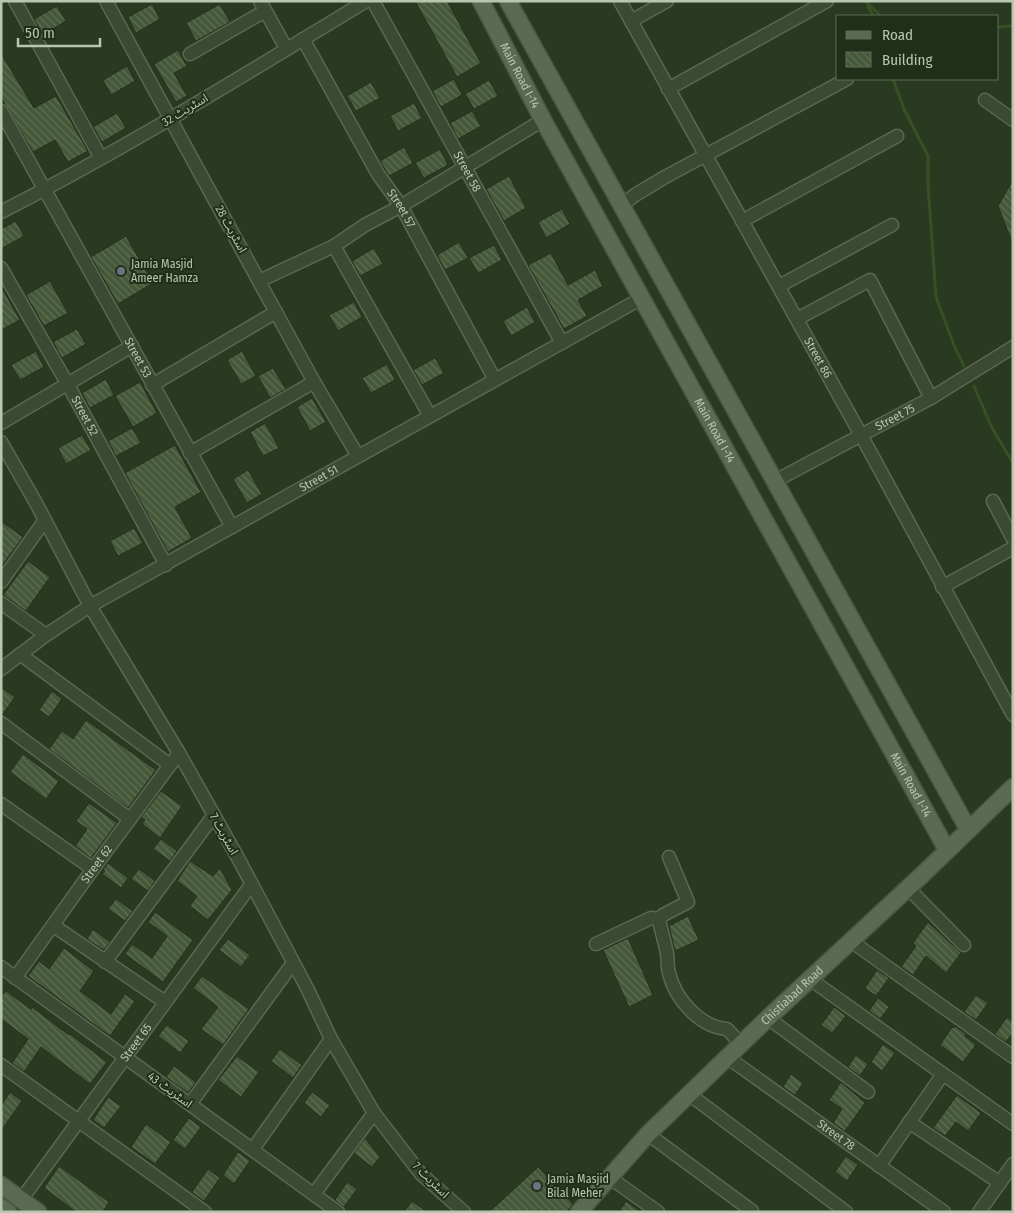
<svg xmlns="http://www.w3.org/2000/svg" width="1014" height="1213" viewBox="0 0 1014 1213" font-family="'Fira Sans Condensed','Noto Sans Arabic',sans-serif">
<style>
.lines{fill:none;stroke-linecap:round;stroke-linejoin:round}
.stream{stroke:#365125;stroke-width:3}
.building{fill:url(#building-back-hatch);stroke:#23311b}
.minor-casing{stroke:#5a6851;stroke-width:15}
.major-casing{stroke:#485740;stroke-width:19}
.minor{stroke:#3c4a34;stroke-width:12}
.major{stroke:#5b6a51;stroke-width:16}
.worship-dot{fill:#6b7280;stroke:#212f19;stroke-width:2}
.labels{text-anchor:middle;stroke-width:4;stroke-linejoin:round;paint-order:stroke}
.street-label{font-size:12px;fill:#b7c7ae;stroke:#212f19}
.poi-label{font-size:12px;fill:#b7c7ae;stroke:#212f19;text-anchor:start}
</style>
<defs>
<pattern id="building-back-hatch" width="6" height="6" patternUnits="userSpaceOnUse" patternTransform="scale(1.25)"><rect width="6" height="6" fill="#455839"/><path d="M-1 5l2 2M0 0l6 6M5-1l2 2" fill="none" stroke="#5e6e53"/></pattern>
</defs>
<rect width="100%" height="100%" fill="#2a3a20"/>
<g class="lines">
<!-- stream -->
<path class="stream" d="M865,1L881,16
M868,6L873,16
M998,27L1013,26
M893,79L904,109L928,156V185L936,297L955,348L964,366
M974,386L992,428L1013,463"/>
</g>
<!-- building -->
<path class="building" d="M415,1H447L481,63L457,77Z
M152,4L160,19L136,33L128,17Z
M220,4L230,22L196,41L186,23Z
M57,6L66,21L43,35L34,19Z
M178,50L187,66L174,73L187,96L176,102L154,64Z
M1,53L34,108L56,96L88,151L68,162L55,140L33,152L1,97Z
M127,66L135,81L111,95L103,80Z
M454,79L462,95L441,107L432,91Z
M489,80L498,96L474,109L465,94Z
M371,82L380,98L356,111L347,96Z
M414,103L422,118L398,131L390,116Z
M472,111L481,126L458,139L450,123Z
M117,113L126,128L102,142L93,127Z
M404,147L413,163L389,176L380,161Z
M440,149L448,165L424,178L415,163Z
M509,176L526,208L504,221L486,189Z
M1013,180V242H1012L998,206Z
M562,209L570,224L546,238L538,222Z
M16,221L24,236L1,249V229Z
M126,236L153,283L118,304L91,257Z
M459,242L468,258L445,270L437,255Z
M494,245L502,260L478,273L469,258Z
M374,248L383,264L360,276L352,261Z
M551,253L568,285L595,270L603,286L578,300L587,316L564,329L528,265Z
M50,281L68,313L44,326L26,295Z
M1,286L20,320L1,330Z
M354,302L362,317L338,331L329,315Z
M527,307L535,322L511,336L503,321Z
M77,329L86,344L62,358L53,342Z
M36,351L44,367L20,380L11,365Z
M242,351L256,376L241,384L227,360Z
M435,358L444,373L422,385L413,370Z
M387,364L395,380L371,393L362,378Z
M273,368L286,389L270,398L258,376Z
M106,379L114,395L90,408L82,393Z
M140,382L157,413L133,427L115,396Z
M312,398L326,422L310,431L297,407Z
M265,423L279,448L263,456L250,432Z
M132,428L141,443L116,456L108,441Z
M82,435L91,450L66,464L58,448Z
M175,445L201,492L175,507L192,538L168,552L125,473Z
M248,470L262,494L247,503L233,479Z
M1,521L23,537L1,567Z
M134,528L143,543L118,556L110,541Z
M28,561L50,577L26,611L3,595Z
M1,687L15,697L2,715H1Z
M52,691L62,699L49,717L39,710Z
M86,720L156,770L128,808L49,749L62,731L73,739Z
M23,754L59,781L46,799L10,772Z
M161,791L182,806L160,838L142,824L145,820L141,817Z
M89,803L117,823L91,858L75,846L87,829L76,821Z
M161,839L177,851L170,861L153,849Z
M190,861L213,876L220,868L232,890L208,920L190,906L197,896L177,881Z
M108,863L128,878L121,888L102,874L105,871L103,870Z
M139,869L155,881L148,891L131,879Z
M116,899L133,911L125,921L108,909Z
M155,912L193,940L163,982L125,954L132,944L152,958L167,936L148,922Z
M688,916L699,940L675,951L669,926Z
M928,922L961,953L946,973L926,956L913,975L901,967L916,946L913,943Z
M93,929L110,942L104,950L87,939Z
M628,938L653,995L629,1007L603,950Z
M228,939L250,955L241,967L219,950Z
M64,948L94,971L80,991L111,1014L125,994L135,1001L110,1036L28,976L39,961L49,969Z
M877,970L889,978L876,996L865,988Z
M202,976L249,1009L223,1045L201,1029L218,1007L193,988Z
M6,991L31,1009L32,1007L69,1035L70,1034L107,1062L90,1084L41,1047L24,1072L12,1063L28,1039L1,1019V997Z
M976,995L988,1003L976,1020L964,1012Z
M878,998L889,1007L880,1019L869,1011Z
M834,1007L846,1016L832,1033L821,1025Z
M1007,1017L1013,1022V1033L1006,1042L995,1034Z
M167,1025L189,1041L180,1053L158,1036Z
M955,1026L966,1034L965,1036L976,1045L963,1062L940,1045L952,1027L954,1028Z
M883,1044L895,1053L882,1071L871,1062Z
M280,1049L302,1065L293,1078L271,1061Z
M856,1055L868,1064L860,1076L848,1067Z
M237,1056L259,1072L241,1097L218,1080Z
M174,1066L196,1082L188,1093L166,1077Z
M791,1074L803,1083L795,1095L783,1087Z
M841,1082L865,1103L845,1131L833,1123L842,1109L829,1100Z
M10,1092L22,1101L1,1131V1106Z
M312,1092L330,1105L321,1117L304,1103Z
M957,1095L981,1113L968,1131L956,1122L945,1136L933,1128Z
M108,1097L121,1106L104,1128L93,1120Z
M189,1118L201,1127L185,1149L173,1140Z
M146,1124L171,1142L155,1164L131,1147Z
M365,1138L380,1157L372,1167L354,1153Z
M238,1152L250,1161L234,1184L223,1175Z
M846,1156L858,1165L847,1181L835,1172Z
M59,1166L109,1202L103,1212H76L44,1188Z
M538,1167L573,1204L567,1212H489Z
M208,1169L220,1178L204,1201L192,1192Z
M347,1182L357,1189L344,1207L335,1200Z
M412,1201L427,1212H404Z
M626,1201L641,1212H619Z"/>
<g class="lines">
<defs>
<g id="minor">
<path d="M15,1L101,158"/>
<path d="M106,1L314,382L358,456"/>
<path d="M260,1L286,48"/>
<path id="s1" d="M373,1L562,343"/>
<path id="s2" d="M620,1L861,435L1013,715"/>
<path d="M631,21L667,1"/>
<path id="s3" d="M303,39L378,174L401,206L495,380"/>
<path d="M190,54L265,11"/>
<path d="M668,89L827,1"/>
<path d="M985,100L1013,120"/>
<path id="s4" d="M1,111L232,527"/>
<path d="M622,205L635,195L665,177L847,79"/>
<path d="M1,212C126,148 246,74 366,1"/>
<path d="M742,221L897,136"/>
<path d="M334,246L430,416"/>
<path id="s5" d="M1,268L67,383L166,565"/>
<path d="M259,281L334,246L365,225L401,206L543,120"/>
<path d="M779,286L892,225"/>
<path d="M797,319L870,280L931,398"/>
<path d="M152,385L276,312"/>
<path d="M1,423L132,346"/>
<path d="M1,442L36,503L90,606L179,753L238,858L308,990L331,1039L374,1113L421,1174L464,1212"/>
<path d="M190,453L314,382"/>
<path id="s6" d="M775,481L931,398L1013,347"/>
<path d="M993,501L1013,539"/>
<path d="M1,582L45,520"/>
<path d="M942,587L1013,548"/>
<path d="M1,603L46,635"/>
<path d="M20,654L170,765"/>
<path id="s7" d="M1,669L46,635L90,606L642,298"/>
<path d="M1,723L130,819"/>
<path d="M1,804L93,869"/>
<path d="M669,857L688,902L663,915L659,919C661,931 665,942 667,954C668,960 667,967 669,973C675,999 700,1027 727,1029L741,1044"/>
<path d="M908,888L964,945"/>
<path d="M54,926L165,1002"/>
<path d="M851,941L1013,1057"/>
<path d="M596,944L651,918L659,919"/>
<path d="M105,962L214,815"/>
<path d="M1,967L338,1212"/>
<path id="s8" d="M15,978L93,869L179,753"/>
<path d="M810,979L1013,1124"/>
<path d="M768,1018L868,1092"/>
<path id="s9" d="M727,1057L944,1212"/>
<path d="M1,1065L205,1212"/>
<path d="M689,1094L846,1212"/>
<path d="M190,1104L293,963"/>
<path d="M909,1122L1000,1183"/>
<path d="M648,1134L752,1211"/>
<path d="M253,1149L331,1039"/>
<path d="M879,1166L943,1074"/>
<path d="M609,1177L658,1212"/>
<path d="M314,1194L374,1113"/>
<path id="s10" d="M21,1200L251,885"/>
<path d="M979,1212L1013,1164"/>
</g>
<g id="major">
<path id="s11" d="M481,1L543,120L947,850"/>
<path d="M508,1L968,829"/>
<path d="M1,1185L38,1212"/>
<path d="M1,1207L8,1212"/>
<path id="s12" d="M579,1212L648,1134L768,1018L922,875L1013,787"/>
</g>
</defs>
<!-- minor casing -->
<use href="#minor" class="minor-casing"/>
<!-- major casing -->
<use href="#major" class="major-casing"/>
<!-- minor -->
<use href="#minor" class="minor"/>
<!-- major -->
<use href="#major" class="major"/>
</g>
<!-- markers -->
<g class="worship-dot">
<circle cx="121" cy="271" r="5"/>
<circle cx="537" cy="1186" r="5"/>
</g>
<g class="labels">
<!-- street labels -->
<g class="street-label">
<text dy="4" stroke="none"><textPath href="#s11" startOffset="84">Main Road I-14</textPath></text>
<text transform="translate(185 110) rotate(-31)" y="4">اسٹریٹ 32</text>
<text dy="4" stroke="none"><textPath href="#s1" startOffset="195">Street 58</textPath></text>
<text dy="4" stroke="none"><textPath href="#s3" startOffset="196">Street 57</textPath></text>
<text transform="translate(231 229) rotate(61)" y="4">اسٹریٹ 28</text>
<text dy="4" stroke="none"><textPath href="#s2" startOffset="408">Street 86</textPath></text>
<text dy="4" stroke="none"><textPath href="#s4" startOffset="282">Street 53</textPath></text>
<text dy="4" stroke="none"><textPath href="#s5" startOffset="170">Street 52</textPath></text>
<text dy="4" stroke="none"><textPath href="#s6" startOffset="136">Street 75</textPath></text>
<text dy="4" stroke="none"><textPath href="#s11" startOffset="489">Main Road I-14</textPath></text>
<text dy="4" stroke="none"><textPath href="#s7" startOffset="371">Street 51</textPath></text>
<text dy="4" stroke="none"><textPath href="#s11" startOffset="894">Main Road I-14</textPath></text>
<text transform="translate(224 834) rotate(61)" y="4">اسٹریٹ 7</text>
<text dy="4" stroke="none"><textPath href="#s8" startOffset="140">Street 62</textPath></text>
<text dy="4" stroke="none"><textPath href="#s12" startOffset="304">Chistiabad Road</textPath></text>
<text dy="4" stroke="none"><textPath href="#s10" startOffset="195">Street 65</textPath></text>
<text transform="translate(170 1090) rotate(36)" y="4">اسٹریٹ 43</text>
<text dy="4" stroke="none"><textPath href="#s9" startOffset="134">Street 78</textPath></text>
<text transform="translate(431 1180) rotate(45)" y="4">اسٹریٹ 7</text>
</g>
<!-- poi labels -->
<g class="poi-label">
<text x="131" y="268">Jamia Masjid<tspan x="131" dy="14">Ameer Hamza</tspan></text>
<text x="547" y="1183">Jamia Masjid<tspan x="547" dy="14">Bilal Meher</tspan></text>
</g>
</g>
<!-- border -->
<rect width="1014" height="1213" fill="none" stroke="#b7c7ae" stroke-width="5"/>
<!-- legend -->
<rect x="836" y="15" width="162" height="65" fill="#212f19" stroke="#5d6c55"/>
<rect x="846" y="31" width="25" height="8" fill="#5b6a51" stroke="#5d6c55"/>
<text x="882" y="40" font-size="15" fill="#b7c7ae">Road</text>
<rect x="846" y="52" width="25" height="15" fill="url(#building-back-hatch)" stroke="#5d6c55"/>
<text x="882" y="65" font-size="15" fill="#b7c7ae">Building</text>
<!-- scale -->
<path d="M18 38v8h82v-8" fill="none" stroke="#b7c7ae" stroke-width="2.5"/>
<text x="25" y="38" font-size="15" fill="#b7c7ae" stroke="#212f19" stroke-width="4" paint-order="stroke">50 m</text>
</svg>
